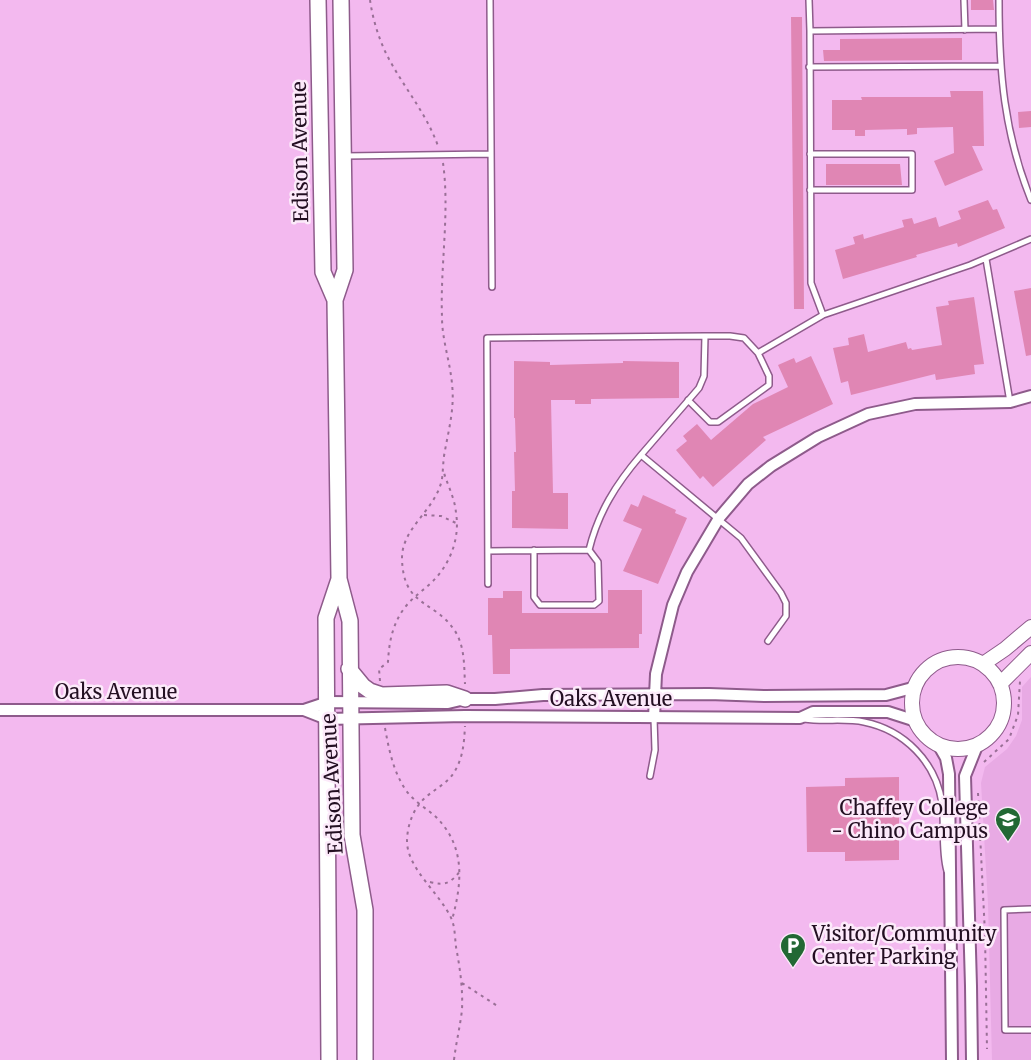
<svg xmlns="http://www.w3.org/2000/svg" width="1031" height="1060" viewBox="0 0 1031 1060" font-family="Merriweather,serif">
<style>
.built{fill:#e8aae4}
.building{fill:#e086b4}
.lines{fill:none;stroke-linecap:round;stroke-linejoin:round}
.lane-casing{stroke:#8e5b8b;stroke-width:8}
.street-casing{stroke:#8e5b8b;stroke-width:14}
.secondary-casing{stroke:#8e5b8b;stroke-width:16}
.primary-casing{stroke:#8e5b8b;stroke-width:18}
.path{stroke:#996f96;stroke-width:2;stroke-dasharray:3 4.5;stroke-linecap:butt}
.lane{stroke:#fff;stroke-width:5}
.street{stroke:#fff;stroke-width:10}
.secondary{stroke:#fff;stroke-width:14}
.primary{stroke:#fff;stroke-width:15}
.labels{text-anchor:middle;stroke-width:5;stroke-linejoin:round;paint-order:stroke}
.street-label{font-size:20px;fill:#230f22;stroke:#fceafa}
.poi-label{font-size:20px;fill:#230f22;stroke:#fceafa;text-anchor:end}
</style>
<rect width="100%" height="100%" fill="#f3b9ef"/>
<!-- built -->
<path class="built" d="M1031,677V1060H992L988,904L981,783L985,767L1007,749L1016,736L1022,720V687Z"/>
<!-- building -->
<path class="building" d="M971,0H993L994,10H971Z
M791,17H802L804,309H794Z
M962,38V60L824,61L823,50H840V39Z
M950,91H983L984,146H972L983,170L945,186L934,161L954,153L953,127L917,128V134L907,135V129L865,130V136H855V130H832V100H862L861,97H951Z
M1031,111V127L1019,128L1018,112Z
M826,164H900L902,185H826Z
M988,200L993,210L997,209L1005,228L958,247L957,243L916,255L917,257L843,279L835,250L855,244L853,237L863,234L864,239L904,227L902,220L912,218L914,224L936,217L939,227L961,219L958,211Z
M1031,288V355L1026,356L1014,291Z
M974,297L984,364L974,365L975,374L936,380L935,374L851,395L848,381L841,383L833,348L849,345L848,338L864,334L868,352L906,342L908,349L911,348L912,350L942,345L936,307L949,305L948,301Z
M811,356L833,404L763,437L766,440L713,487L703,476L700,479L676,450L687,441L683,436L697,424L711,440L753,404L788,387L778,365L794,358L796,363Z
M514,361L550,362V365L623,363V361L679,362V398L591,399V404H575V400H551L553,493H568V529L512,528V491H515L514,452H516L515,418H514Z
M643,495L676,510L675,513L687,518L658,584L623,571L642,529L623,521L631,504L638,507Z
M608,590H642V634H639V648L510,649V674H493L492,635H488V598H503V591H522V613H608Z
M899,777V860L845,861V852H807L806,787L845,786V778Z"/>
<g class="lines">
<defs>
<path id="lane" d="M490,0L492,287
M809,0L810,31
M964,0L965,30
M999,0C999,72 1004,133 1031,200
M999,29L810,31L811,283L823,315L970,265L1031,239
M809,67L1000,66
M810,154H912V190H810
M345,156L490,154
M986,259L1010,402
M705,336H730L744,338L758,353L823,315
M688,400L710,422H718L769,385V376L758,353
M534,550V597L540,605H594L599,601L598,562L589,550
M488,551L589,550C598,513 616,484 641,455
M488,584L487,338L705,336L704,376L699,388L641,455L741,538L781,593L786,603V616L768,641
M804,719C824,722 845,718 864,722C904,730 936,762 942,803C945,825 941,850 947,871
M650,776L655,750L654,718
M1031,909L1004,910L1005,1030H1031"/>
<path id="street" d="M0,710H304L328,702L448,703L465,699H495L543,695L709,694L765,696L886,695L916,687
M304,710L327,719L465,716L800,718L813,712H888L916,721
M654,718L656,674L673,605L687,572L719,518L748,484L771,466L818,437L868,414L915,404L1010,402L1031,396
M938,744L946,758L949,774L952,1060
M972,1060L971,986L965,776L977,746"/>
<path id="secondary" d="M912 703a46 46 0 1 1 92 0a46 46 0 1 1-92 0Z
M983,664L1005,649L1031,627
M1000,684L1031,653"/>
<path id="primary" d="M318,0L323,272L335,300
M341,0L345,270L335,300L339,579L350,621L352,835L365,910V1060
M349,669L363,686L370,691L382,695L447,693L465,699
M329,1060L326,618L339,579"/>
</defs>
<!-- lane casing -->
<use href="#lane" class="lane-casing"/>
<!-- street casing -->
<use href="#street" class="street-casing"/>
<!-- secondary casing -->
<use href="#secondary" class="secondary-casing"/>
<!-- primary casing -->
<use href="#primary" class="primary-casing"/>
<!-- path -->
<path class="path" d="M370,0C373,21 380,43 390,61C406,90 427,115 438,146
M443,163C450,212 440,267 442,317C442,340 450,361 452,384C455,409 448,432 444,456C443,464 443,471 442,479C436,510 402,527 402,558C403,608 434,599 455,631C465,647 464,666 465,684
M424,515L441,516L456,523
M380,681L379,669L388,662C389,643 392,626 403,610C411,598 423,591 433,581C451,563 460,537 456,513C455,499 448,486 444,473
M385,728C389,750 393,770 405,789C413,801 426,808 436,817C466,847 462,883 452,920
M984,762L1009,739L1018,715L1020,681
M978,793L985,934L987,1049
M430,882C445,886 451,883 460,871
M462,983L499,1007
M454,1060C456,1043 460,1027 462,1010C463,989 460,968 456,947C455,939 455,928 452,920C441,894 408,870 407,842C407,826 413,808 426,797C435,789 446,784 453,774C463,759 464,744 465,726"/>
<!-- lane -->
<use href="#lane" class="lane"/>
<!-- street -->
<use href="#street" class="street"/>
<!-- secondary -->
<use href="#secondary" class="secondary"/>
<!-- primary -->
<use href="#primary" class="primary"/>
</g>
<!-- icons -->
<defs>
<symbol id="university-pin" viewBox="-11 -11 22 30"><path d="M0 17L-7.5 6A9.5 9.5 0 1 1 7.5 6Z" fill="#226834" stroke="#fceafa"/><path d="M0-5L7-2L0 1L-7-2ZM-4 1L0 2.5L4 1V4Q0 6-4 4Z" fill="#fff"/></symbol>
<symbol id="parking-pin" viewBox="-11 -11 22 30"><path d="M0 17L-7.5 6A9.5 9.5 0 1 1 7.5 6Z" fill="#226834" stroke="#fceafa"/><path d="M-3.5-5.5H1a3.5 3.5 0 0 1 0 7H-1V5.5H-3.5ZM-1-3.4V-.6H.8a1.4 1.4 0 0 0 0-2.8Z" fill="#fff"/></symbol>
</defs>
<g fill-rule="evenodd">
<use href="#university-pin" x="993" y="805" width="30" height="40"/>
<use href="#parking-pin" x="778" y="931" width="30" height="40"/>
</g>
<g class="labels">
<!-- street labels -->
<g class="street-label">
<text transform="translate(300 152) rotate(-91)" y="7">Edison Avenue</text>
<text x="116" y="699">Oaks Avenue</text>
<text x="611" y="706">Oaks Avenue</text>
<text transform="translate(332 784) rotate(-93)" y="7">Edison Avenue</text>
</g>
<!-- poi labels -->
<g class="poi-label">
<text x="988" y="815">Chaffey College<tspan x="988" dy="23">- Chino Campus</tspan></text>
<text x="812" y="941" text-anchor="start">Visitor/Community<tspan x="812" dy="23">Center Parking</tspan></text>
</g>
</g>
</svg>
